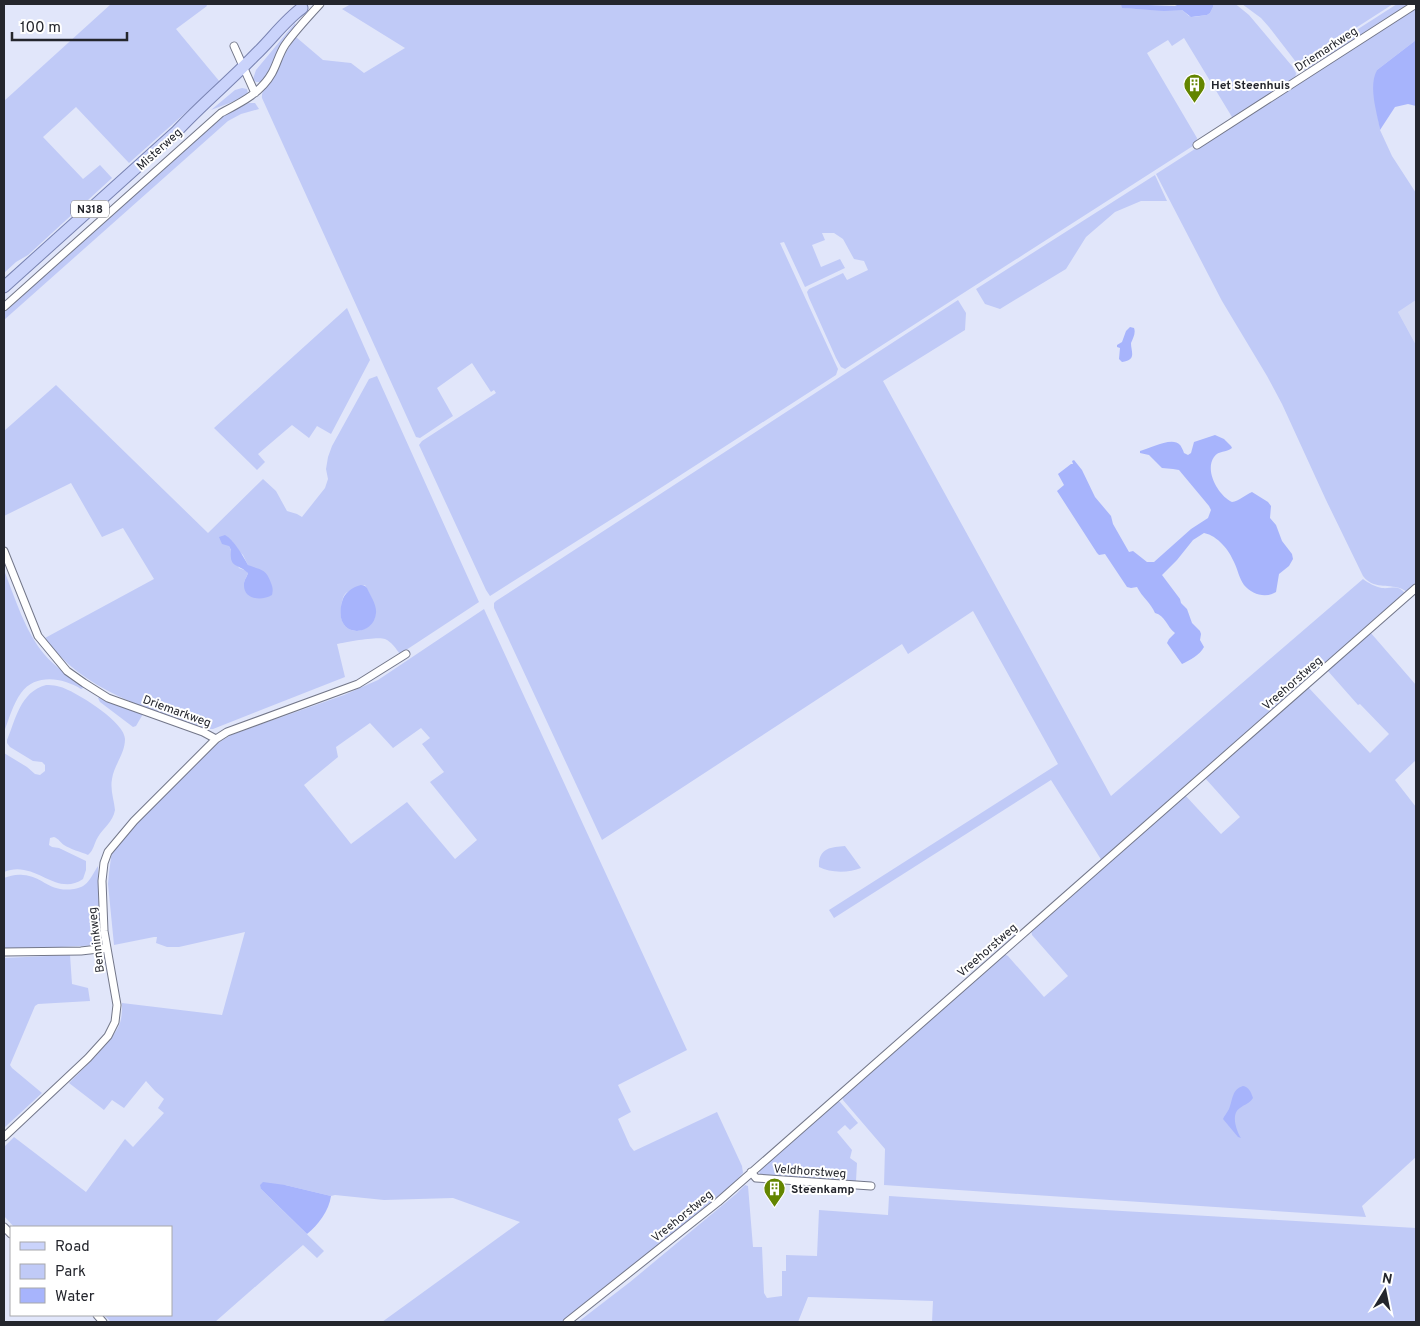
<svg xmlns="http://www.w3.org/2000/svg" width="1420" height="1326" viewBox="0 0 1420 1326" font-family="Overpass,sans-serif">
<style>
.built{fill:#d4daf5}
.green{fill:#c0caf7;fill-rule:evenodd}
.water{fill:#a7b4fc}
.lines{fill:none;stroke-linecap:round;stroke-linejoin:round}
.street-casing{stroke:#737789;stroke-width:9}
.primary-casing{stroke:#7983b1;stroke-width:13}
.street{stroke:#fff;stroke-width:7}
.primary{stroke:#cad3fb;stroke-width:11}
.labels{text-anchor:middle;stroke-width:4;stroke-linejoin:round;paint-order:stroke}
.shield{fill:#fff;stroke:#66676c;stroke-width:1}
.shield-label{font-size:11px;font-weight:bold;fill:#24262d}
.street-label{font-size:12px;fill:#24262d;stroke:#fff}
.poi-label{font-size:12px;font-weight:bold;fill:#24262d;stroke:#fff;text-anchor:start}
</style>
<rect width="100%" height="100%" fill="#e1e6fa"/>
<!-- built -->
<path class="built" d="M1416,300V345L1398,312Z"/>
<!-- green -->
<path class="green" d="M111,4H206L207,6L176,29L220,82L129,163L76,107L43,137L83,179L100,165L112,178L28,255L16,262L4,273V101Z
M351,4H1121L1125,8L1135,9L1182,10L1189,16L1194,17L1207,15L1210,13L1213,7V4H1235L1238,6L1249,15L1292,66L1296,73L1295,79L1234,117H1232L1184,38L1172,46L1168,40L1147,53L1197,138L1196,144L845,369L841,367L836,358L809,298L807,292L809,289L843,273L847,280L868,270L864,261L854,259L843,239L834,233H822L825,240L812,245L821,267L840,259L845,268L805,287L784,242L780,243L838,369L836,375L645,498L490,596L486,590L419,445L422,441L496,393L494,390L491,392L472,363L437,388L453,416L420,438L416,437L262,98C261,91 266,88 270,81C279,66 285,51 296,37L323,60L351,63L364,73L405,48L342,9Z
M1242,4H1393L1303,62H1296L1269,27L1261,18Z
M1397,4H1412L1308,71L1302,69V65Z
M1416,7V40L1377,70L1374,94L1380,130L1392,156L1416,193V300L1398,312L1416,345V585L1407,592C1393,581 1375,592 1363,576L1326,500L1282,404L1267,376L1222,301L1156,174Z
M295,23L296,26L278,51L268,74L261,82H256L253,79L256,70Z
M242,88L247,89L248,94L240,99L211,110L235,90Z
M249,103H255L259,109L241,114L228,121L4,320V312L225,114Z
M1155,175L1167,201H1141L1115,212L1086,237L1066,269L1000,309L985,304L976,289Z
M958,300L966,313L965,330L883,381L1111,796L1363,579C1368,583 1376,587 1382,588C1392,589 1397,584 1405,593L1102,861L1051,780L834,918L829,910L1058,764L973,611L908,654L902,644L602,840L494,608V603L496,601Z
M347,308L370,360L331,434L317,426L309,438L292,425L258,454L265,462L257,470L214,428Z
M377,376L479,602L400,654C396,649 392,642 385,639C378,636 346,642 337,644L345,677L213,729H208C151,711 81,690 45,638L154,579L123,528L102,537L71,483L4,516V431L56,385L208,533L263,479L276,491L287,511L297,514L302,517L325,488L328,479L326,469L328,457L332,446L369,379ZM232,541L234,546L243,555L248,565L251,567L246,592L244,582L248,573L247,571L239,568L229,546ZM365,585L371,597L375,617C365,639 337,634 341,608C342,603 342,597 346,593C351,589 359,588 365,585Z
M4,570C15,598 25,631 44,654C55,667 69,676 83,685V688L81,689C63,678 36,673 21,693C13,704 9,719 4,732Z
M484,609L687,1050L618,1085L631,1112L618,1119L630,1146L634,1151L717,1112L742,1166L743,1173L735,1182L647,1256L563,1322H382L520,1222L453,1198L384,1200L335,1195L331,1196L285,1185L261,1189L324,1251L317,1258L303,1245L215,1322H111L104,1315H171V1227H14L4,1216V1147L14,1137L86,1192L125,1139L133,1147L164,1113L158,1108L164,1099L155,1091L146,1081L124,1108L112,1100L104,1110L69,1083C83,1069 114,1040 120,1023C122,1017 122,1010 122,1003L222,1015L245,932L179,947H167L156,943L157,937H154L114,945L108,884L109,873L112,850L121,839L218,743L231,735L344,695L378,680ZM370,723L393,748L421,728L430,738L422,744L444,772L430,782L477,840L455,859L407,802L351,844L304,785L338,757L336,747Z
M1370,632L1416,685V760L1395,780L1416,807V1157L1362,1206L1366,1217L884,1185L885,1149L843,1100L842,1096L1004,954L1008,956L1044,997L1068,976L1032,935L1031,930L1185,795L1221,834L1240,817L1205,778L1308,687L1370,753L1389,734L1360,704L1358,705L1327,670Z
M46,685C53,685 61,686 68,690C82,696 125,723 125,739C125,754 114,765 112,779C110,790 114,800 115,810C113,822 103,828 98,837C94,843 94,850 88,855C81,852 70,849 64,845C60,842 59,839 54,837L50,838L49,845L52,847L59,848L86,861V870L83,879C56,898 35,859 4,872V753L27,767L35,774L40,775L45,771V765L42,762L33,761L10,747L7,743V740C16,719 20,692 46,685Z
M100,697L107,701L143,714L136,726L133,727L100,702L98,698Z
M845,846L861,868C849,873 830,873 819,867C818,848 831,847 845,846Z
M98,866L100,945L4,950V878C10,876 16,874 23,875C43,876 49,893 74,889C81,888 86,885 90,879C93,875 95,870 98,866Z
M70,955L72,984L88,988L90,1001L38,1004L35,1006L10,1065L12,1068L42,1093L4,1128V958Z
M837,1101L840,1102L858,1123L850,1130L845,1125L837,1132L852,1150L850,1158L857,1163L856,1181L855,1183L760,1175L759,1170Z
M745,1185L748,1186L753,1247H762L764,1293L767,1298L782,1296V1271H786V1255L817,1256L819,1210L888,1215L889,1196L1071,1208L1416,1228V1322H932L933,1301L808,1297L798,1322H578L630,1282L736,1194Z"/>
<!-- water -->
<path class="water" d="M1121,4L1175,6L1179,4H1213V7L1210,13L1207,15L1191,17L1182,10L1164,11L1122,8Z
M1416,40V106L1408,104L1395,107L1380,130C1377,112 1368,87 1377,70Z
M1130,327L1134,328C1136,333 1133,338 1131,343C1131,352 1137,360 1122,362L1119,359L1120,348L1117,347V345L1122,342L1126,331Z
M1215,435L1224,439L1231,446L1232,448C1226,453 1219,450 1214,457C1204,471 1219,496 1232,502C1239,501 1245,495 1252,492L1268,502L1271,506L1270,518L1276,525L1282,541L1292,554L1293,559L1289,566L1279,574L1276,592C1265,599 1252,594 1244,585C1239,578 1238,570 1234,562C1229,550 1218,536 1204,533L1193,540L1177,560L1162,575L1180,599L1181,603L1187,609L1192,623L1200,631L1201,634L1200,640L1204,647C1200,655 1190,660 1182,664L1167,643L1169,639L1175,633C1167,627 1165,615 1155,613C1151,603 1142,597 1137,587L1131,588L1127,587L1105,554L1099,555L1097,553L1057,491L1064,485L1058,474L1071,464H1073L1072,461L1074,460L1082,470L1095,497L1111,516L1113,524L1129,552L1133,551L1147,562H1154L1191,529L1208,518L1211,510L1209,506L1179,470L1173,469L1162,468L1149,455L1140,453V451C1150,449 1172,436 1180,445C1181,446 1184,452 1184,453L1188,455L1191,453L1194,442Z
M225,535C234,540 243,556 248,565C260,570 266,568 271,583C273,588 273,590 272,595C262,601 243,600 244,584C244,580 247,577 248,573C238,563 229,569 231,550L229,546L222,544L219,537Z
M361,585L365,586L367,588C370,595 377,605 376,613C374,638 332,639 342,602C344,593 352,587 361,585Z
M1243,1086C1249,1087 1251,1092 1253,1098C1249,1104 1245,1104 1240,1108C1230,1114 1237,1132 1241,1138L1238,1137L1223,1119C1224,1116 1227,1113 1229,1109C1233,1099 1232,1089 1243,1086Z
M263,1182L285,1185L331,1196C329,1211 318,1225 307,1234L261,1189L260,1185Z"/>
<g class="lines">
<defs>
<path id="street" d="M234,46L255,93
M1197,145L1416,4
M4,307L221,113C240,103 261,93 272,73C277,64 279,54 285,45C295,31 308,17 320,4
M4,551L38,636L67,671L84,683L108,698L203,732L216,739
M4,952L81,951L107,948
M4,1137L88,1058L108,1036L115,1022L117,1005L104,931L102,881L104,863L108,852L134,821L216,739L227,732L358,684L406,654
M751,1172L756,1178L871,1186
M4,1227L11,1234
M97,1315L103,1322
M567,1322L718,1202L1416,588"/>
<path id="primary" d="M4,287L177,131C202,104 230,81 255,55C271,40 284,21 302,8"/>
</defs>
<!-- street casing -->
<use href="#street" class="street-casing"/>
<!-- primary casing -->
<use href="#primary" class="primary-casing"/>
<!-- street -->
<use href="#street" class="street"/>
<!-- primary -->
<use href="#primary" class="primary"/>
</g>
<!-- icons -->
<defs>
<symbol id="building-pin" viewBox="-11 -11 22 30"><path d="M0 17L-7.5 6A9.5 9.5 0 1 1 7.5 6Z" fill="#638500" stroke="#fff"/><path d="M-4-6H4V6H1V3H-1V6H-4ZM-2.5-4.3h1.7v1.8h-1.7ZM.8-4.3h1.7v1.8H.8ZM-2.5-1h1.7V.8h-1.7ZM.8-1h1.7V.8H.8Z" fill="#fff"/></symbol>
</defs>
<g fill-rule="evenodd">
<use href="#building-pin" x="1182" y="72" width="25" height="34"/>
<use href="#building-pin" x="762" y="1176" width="25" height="34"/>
</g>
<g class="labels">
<!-- shield labels -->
<rect class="shield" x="71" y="200.5" width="38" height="17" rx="4"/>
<g class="shield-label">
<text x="90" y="213">N318</text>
</g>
<!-- street labels -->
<g class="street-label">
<text transform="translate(1326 49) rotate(-33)" y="4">Driemarkweg</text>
<text transform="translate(159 149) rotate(-42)" y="4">Misterweg</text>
<text transform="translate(1292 683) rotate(-41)" y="4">Vreehorstweg</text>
<text transform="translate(177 711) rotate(20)" y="4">Driemarkweg</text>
<text transform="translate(96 940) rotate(-97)" y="4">Benninkweg</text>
<text transform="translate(987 950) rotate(-41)" y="4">Vreehorstweg</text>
<text transform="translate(810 1171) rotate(4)" y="4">Veldhorstweg</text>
<text transform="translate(682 1216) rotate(-39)" y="4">Vreehorstweg</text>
</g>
<!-- poi labels -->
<g class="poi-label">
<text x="1211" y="89">Het Steenhuis</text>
<text x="791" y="1193">Steenkamp</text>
</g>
</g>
<!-- border -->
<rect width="1420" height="1326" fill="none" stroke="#24262d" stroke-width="10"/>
<!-- legend -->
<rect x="10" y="1226" width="162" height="90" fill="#ffffff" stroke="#a7a8ab"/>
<rect x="20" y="1242" width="25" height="8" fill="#cad3fb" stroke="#a7a8ab"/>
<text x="55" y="1251" font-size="15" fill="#24262d">Road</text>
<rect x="20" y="1264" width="25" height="15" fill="#c0caf7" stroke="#a7a8ab"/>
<text x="55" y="1276" font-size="15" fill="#24262d">Park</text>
<rect x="20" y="1288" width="25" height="15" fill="#a7b4fc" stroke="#a7a8ab"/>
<text x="55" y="1301" font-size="15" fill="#24262d">Water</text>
<!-- north arrow -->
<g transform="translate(1385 1291) rotate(10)" stroke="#ffffff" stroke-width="4" paint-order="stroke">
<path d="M0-4L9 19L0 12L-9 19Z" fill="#24262d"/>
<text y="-8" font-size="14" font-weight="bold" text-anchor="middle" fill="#24262d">N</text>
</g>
<!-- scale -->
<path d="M12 32v8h115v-8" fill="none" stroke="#24262d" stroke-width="2.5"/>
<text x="20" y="32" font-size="15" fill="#24262d" stroke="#ffffff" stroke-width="4" paint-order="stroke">100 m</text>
</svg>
